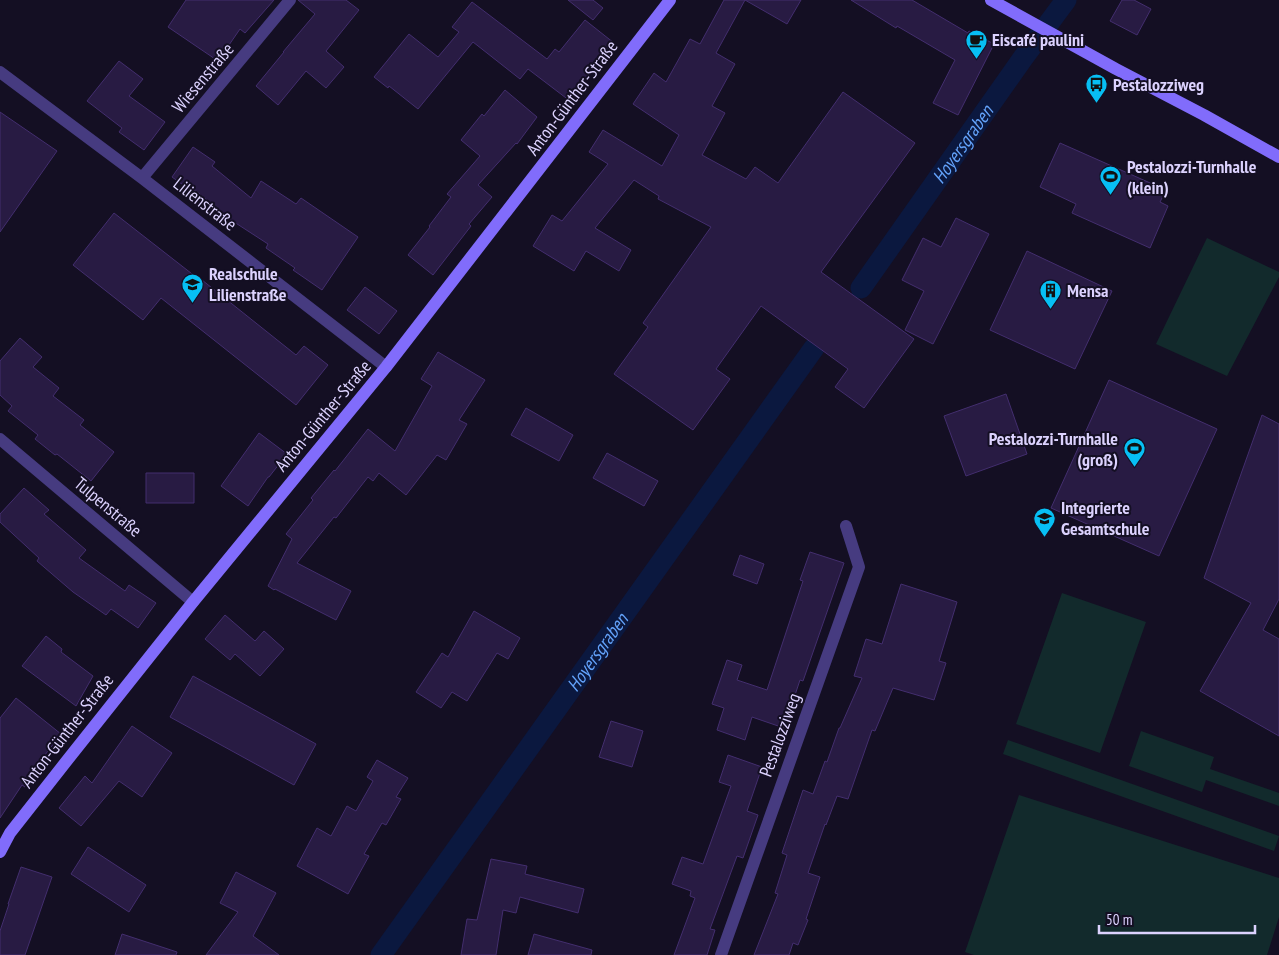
<svg xmlns="http://www.w3.org/2000/svg" width="1279" height="955" viewBox="0 0 1279 955" font-family="'PT Sans Narrow',sans-serif">
<style>
.green{fill:#122a2c}
.lines{fill:none;stroke-linecap:round;stroke-linejoin:round}
.canal{stroke:#0b183f;stroke-width:21}
.building{fill:#281b43;stroke:#432e6e}
.street{stroke:#463b80;stroke-width:12}
.secondary{stroke:#816cfb;stroke-width:12}
.labels{text-anchor:middle;stroke-width:4;stroke-linejoin:round;paint-order:stroke}
.poi-label{font-size:18px;font-weight:bold;fill:#dcd2fe;stroke:#140f23;text-anchor:start}
.street-label{font-size:18px;fill:#dcd2fe;stroke:#140f23}
.water-label{font-size:19px;font-style:italic;fill:#63a2fa;stroke:#140f23}
</style>
<rect width="100%" height="100%" fill="#140f23"/>
<!-- green -->
<path class="green" d="M1207,238L1279,272V277L1227,376L1156,344Z
M1062,593L1146,622L1100,753L1016,724Z
M1141,731L1214,757L1210,769L1279,793V806L1206,780L1202,792L1129,766Z
M1008,740L1279,836L1274,851L1003,754Z
M1019,795L1279,878V917L1267,955H974L965,952Z"/>
<g class="lines">
<!-- canal -->
<g class="canal">
<path id="s1" d="M861,288L1023,58L1066,0"/>
<path id="s2" d="M381,955L814,348"/>
</g>
</g>
<!-- building -->
<path class="building" d="M186,0H274L245,33L240,29L218,61L168,27Z
M298,0H346L359,10L326,51L344,67L326,88L306,71L278,105L256,86L284,52H283L315,14Z
M568,0H593L603,8L593,20Z
M724,0H801L787,24L745,0L716,53L735,64L712,106L725,113L702,155L746,179L755,167L778,183L843,92L915,143L821,272L914,339L864,408L835,387L848,369L761,306L716,369L730,379L693,430L614,374L648,327L643,323L711,227L658,199L659,196L634,180L595,228L631,250L619,271L586,251L574,271L533,246L552,215L562,221L608,164L589,152L603,130L662,166L679,135L633,104L654,73L666,82L690,39L700,44Z
M851,0H912L968,33L969,31L994,44L958,115L933,103L955,60L897,26L896,28Z
M1122,0H1134L1151,9L1137,35L1110,21Z
M472,2L547,59L555,49L559,52L585,20L614,43L588,75L589,76L570,101L528,69L520,79L473,42L418,109L389,86L388,88L374,77L409,34L438,57L459,32L452,27Z
M119,61L143,79L129,96L165,122L144,150L119,132L122,128L87,101Z
M505,90L537,117L517,144L516,143L478,185L492,197L469,224L471,226L433,275L408,255L430,227L429,226L451,197L447,194L480,156L461,140L482,114L484,116Z
M0,112L57,151L0,232Z
M1060,143L1166,190L1160,202L1168,206L1150,248L1072,213L1076,204L1040,187Z
M193,147L215,162L212,166L251,198L261,181L296,204L301,198L358,237L322,290L293,270L295,268L266,248L268,244L231,220L195,190L193,192L172,177Z
M114,213L196,277L197,276L296,355L304,346L328,365L296,405L161,298L143,320L73,265Z
M956,218L989,234L933,344L905,330L924,291L902,280L923,238L941,247Z
M1027,251L1112,291L1075,369L990,330Z
M365,287L397,311L379,334L347,310Z
M20,338L42,357L33,367L59,388L53,396L84,420L80,425L114,452L91,481L57,454L55,455L35,439L38,435L8,411L12,406L0,395V361Z
M438,352L485,380L459,420L467,424L446,460L437,455L406,495L379,473L373,481L368,477L336,518L334,517L297,563L351,591L336,620L275,589L274,590L268,586L292,539L286,534L313,500L311,498L334,470L335,471L368,429L395,451L432,386L421,379Z
M1109,380L1217,429L1159,556L1051,508Z
M1006,394L1027,454L966,476L944,416Z
M526,408L573,435L559,461L511,435Z
M1262,415L1279,424V599L1263,630L1279,639V736L1200,691L1251,603L1204,578Z
M259,433L287,454L269,477H268L248,506L221,486Z
M607,453L658,481L644,506L593,478Z
M146,473H194V503H146Z
M24,488L49,510L44,514L86,550L79,558L125,591L129,585L156,603L138,628L111,609L106,615L73,592L37,561L39,558L0,522V514Z
M810,552L844,563L803,681L800,680L784,728L752,717L745,740L717,730L724,708L712,704L727,660L742,665L737,680L767,690L803,581L800,580Z
M740,555L764,564L757,584L733,575Z
M901,584L957,602L939,661L946,663L934,700L893,688L875,731L872,730L848,799L837,796L826,825L825,824L808,873L820,877L806,919L808,920L798,945L793,943L789,955H754L778,894L775,893L787,855L782,853L803,790L813,794L825,761L827,762L839,728H840L862,678L854,676L866,639L882,644Z
M474,611L520,638L508,659L497,653L467,701L452,692L441,708L416,692L442,653L448,657Z
M225,615L255,641L264,631L284,649L260,676L235,654L230,660L205,639Z
M46,636L62,649L61,652L93,676L76,706L22,666Z
M193,676L316,744L294,785L170,717Z
M16,698L61,734L38,764L40,766L25,787L22,785L0,818V718Z
M611,721L643,731L632,767L599,757Z
M132,726L172,753L142,797L119,781L81,826L59,808L85,776L92,783Z
M728,755L762,767L747,811L758,815L743,858L737,856L710,929L715,930L707,955H674L695,898L690,896L691,891L672,884L682,857L703,864L731,786L719,782Z
M377,760L408,778L396,797L401,799L386,825L382,823L364,854L369,856L348,894L297,866L317,828L331,836L347,806L356,811L373,781L367,777Z
M88,847L146,885L129,912L71,874Z
M491,859L527,866L525,874L584,889L578,913L520,897L516,913L503,910L496,955H461L467,919L477,920Z
M21,867L52,877L25,955H0V931L9,904H8Z
M236,872L276,893L253,936L279,955H206L238,912L220,903Z
M122,934L177,952L176,955H115Z
M534,934L592,950L591,955H528Z"/>
<g class="lines">
<!-- street -->
<path class="street" d="M0,72L142,178L386,367
M142,178L290,0
M0,439L193,602
M721,955L859,567L846,526"/>
<!-- secondary -->
<path class="secondary" d="M991,0L1116,69L1204,115L1279,157
M0,852L10,833L65,763L193,602L386,367L670,0"/>
</g>
<!-- icons -->
<defs>
<symbol id="cafe-pin" viewBox="-11 -11 22 30"><path d="M0 17L-7.5 6A9.5 9.5 0 1 1 7.5 6Z" fill="#07bff4" stroke="#140f23"/><path d="M-5.5-4.5H6V0H3Q3 3.5 0 3.5H-2.5Q-5.5 3.5-5.5 0ZM3-3.2v2h1.7v-2ZM-6 4.5H4V6H-6Z" fill="#111"/></symbol>
<symbol id="bus-pin" viewBox="-11 -11 22 30"><path d="M0 17L-7.5 6A9.5 9.5 0 1 1 7.5 6Z" fill="#07bff4" stroke="#140f23"/><path d="M-5-6H5V4H4V6H2V4H-2V6H-4V4H-5ZM-3.5-4V0h7V-4ZM-3.5 1.2v1.5H-2V1.2ZM2 1.2v1.5H3.5V1.2Z" fill="#111"/></symbol>
<symbol id="stadium-pin" viewBox="-11 -11 22 30"><path d="M0 17L-7.5 6A9.5 9.5 0 1 1 7.5 6Z" fill="#07bff4" stroke="#140f23"/><path d="M0-5a6.5 5 0 1 0 0 10a6.5 5 0 1 0 0-10ZM-3.5-1.8h7v3.6h-7Z" fill="#111"/></symbol>
<symbol id="school-pin" viewBox="-11 -11 22 30"><path d="M0 17L-7.5 6A9.5 9.5 0 1 1 7.5 6Z" fill="#07bff4" stroke="#140f23"/><path d="M0-5L7-2L0 1L-7-2ZM-4 1L0 2.5L4 1V4Q0 6-4 4Z" fill="#111"/></symbol>
<symbol id="building-pin" viewBox="-11 -11 22 30"><path d="M0 17L-7.5 6A9.5 9.5 0 1 1 7.5 6Z" fill="#07bff4" stroke="#140f23"/><path d="M-4-6H4V6H1V3H-1V6H-4ZM-2.5-4.3h1.7v1.8h-1.7ZM.8-4.3h1.7v1.8H.8ZM-2.5-1h1.7V.8h-1.7ZM.8-1h1.7V.8H.8Z" fill="#111"/></symbol>
</defs>
<g fill-rule="evenodd">
<use href="#cafe-pin" x="964" y="28" width="25" height="34"/>
<use href="#bus-pin" x="1084" y="72" width="25" height="34"/>
<use href="#stadium-pin" x="1098" y="164" width="25" height="34"/>
<use href="#school-pin" x="180" y="272" width="25" height="34"/>
<use href="#building-pin" x="1038" y="278" width="25" height="34"/>
<use href="#stadium-pin" x="1122" y="436" width="25" height="34"/>
<use href="#school-pin" x="1032" y="506" width="25" height="34"/>
</g>
<g class="labels">
<!-- poi labels -->
<g class="poi-label">
<text x="992" y="46">Eiscafé paulini</text>
<text x="1113" y="91">Pestalozziweg</text>
<text x="1127" y="173">Pestalozzi-Turnhalle<tspan x="1127" dy="21">(klein)</tspan></text>
<text x="209" y="280">Realschule<tspan x="209" dy="21">Lilienstraße</tspan></text>
<text x="1067" y="297">Mensa</text>
<text x="1118" y="445" text-anchor="end">Pestalozzi-Turnhalle<tspan x="1118" dy="21">(groß)</tspan></text>
<text x="1061" y="514">Integrierte<tspan x="1061" dy="21">Gesamtschule</tspan></text>
</g>
<!-- street labels -->
<g class="street-label">
<text transform="translate(203 78) rotate(-50)" y="6">Wiesenstraße</text>
<text transform="translate(572 98) rotate(-53)" y="6">Anton-Günther-Straße</text>
<text transform="translate(205 204) rotate(38)" y="6">Lilienstraße</text>
<text transform="translate(323 416) rotate(-50)" y="6">Anton-Günther-Straße</text>
<text transform="translate(108 507) rotate(40)" y="6">Tulpenstraße</text>
<text transform="translate(67 731) rotate(-52)" y="6">Anton-Günther-Straße</text>
<text transform="translate(780 735) rotate(-70)" y="6">Pestalozziweg</text>
</g>
<!-- water labels -->
<g class="water-label">
<text dy="7" stroke="none"><textPath href="#s1" startOffset="176">Hoyersgraben</textPath></text>
<text dy="7" stroke="none"><textPath href="#s2" startOffset="372">Hoyersgraben</textPath></text>
</g>
</g>
<!-- scale -->
<path d="M1099 925v8h156v-8" fill="none" stroke="#dcd2fe" stroke-width="2.5"/>
<text x="1106" y="925" font-size="15" fill="#dcd2fe" stroke="#140f23" stroke-width="4" paint-order="stroke">50 m</text>
</svg>
